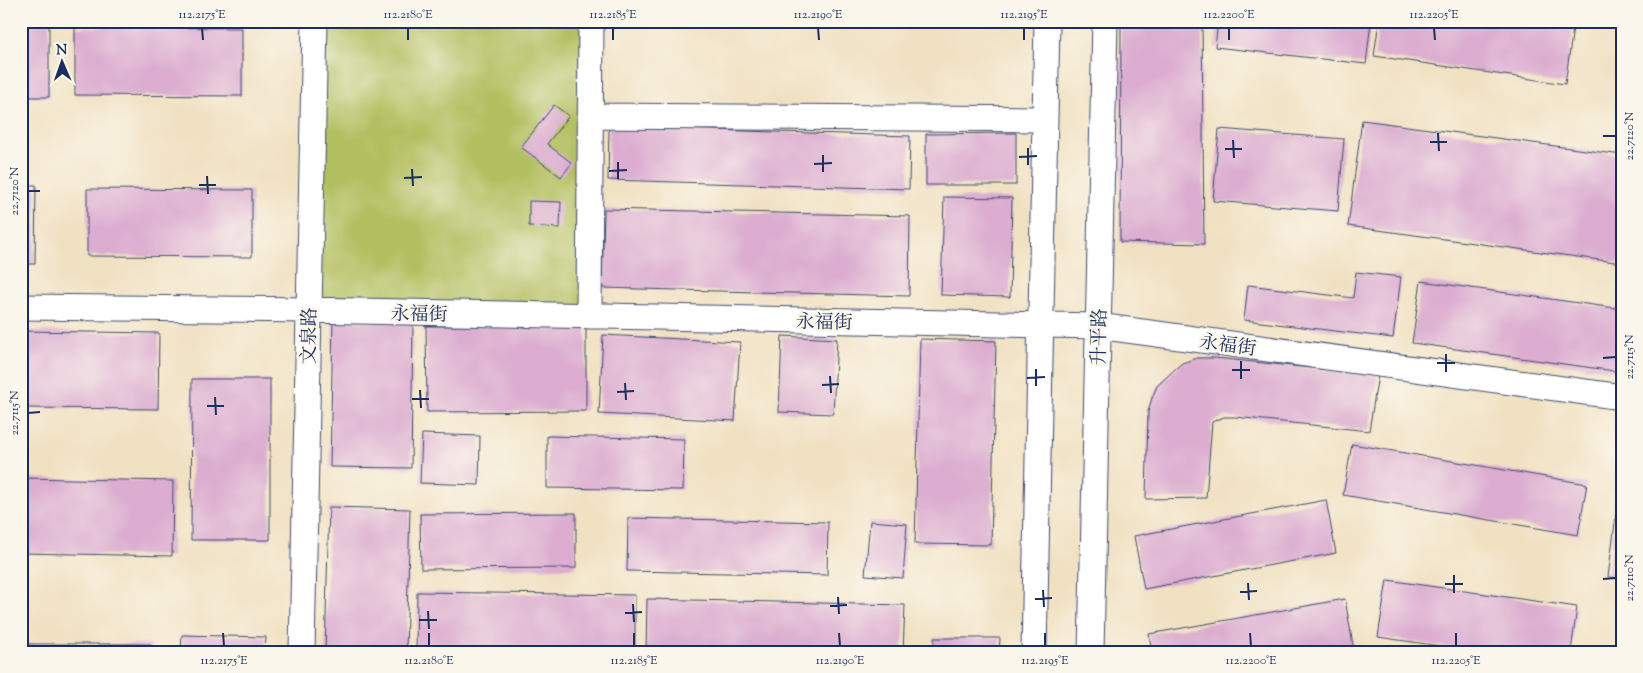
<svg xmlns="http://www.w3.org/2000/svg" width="1643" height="673" viewBox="0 0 1643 673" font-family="'Sorts Mill Goudy','Noto Serif SC',serif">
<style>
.green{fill:#b2bf61;stroke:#667760}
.building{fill:#dcadd0}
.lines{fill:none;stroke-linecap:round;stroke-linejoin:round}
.minor-casing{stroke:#3b4a6d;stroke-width:27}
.minor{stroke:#fff;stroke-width:25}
.ticks{fill:none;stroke:#1b2f5e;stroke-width:2}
.labels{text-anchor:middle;stroke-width:5;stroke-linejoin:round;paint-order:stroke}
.street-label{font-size:19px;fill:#1b2f5e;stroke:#fbf7ec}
.neatline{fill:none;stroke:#1b2f5e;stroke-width:2}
.ticks-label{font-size:12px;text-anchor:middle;fill:#1b2f5e}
</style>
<rect width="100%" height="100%" fill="#fbf7ec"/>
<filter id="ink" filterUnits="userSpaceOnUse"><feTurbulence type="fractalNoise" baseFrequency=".02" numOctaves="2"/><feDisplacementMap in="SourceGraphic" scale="10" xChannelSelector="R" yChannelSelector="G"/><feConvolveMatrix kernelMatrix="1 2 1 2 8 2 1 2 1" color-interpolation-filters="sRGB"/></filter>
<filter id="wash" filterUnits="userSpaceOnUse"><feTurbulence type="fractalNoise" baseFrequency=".0096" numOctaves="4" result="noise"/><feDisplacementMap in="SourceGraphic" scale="20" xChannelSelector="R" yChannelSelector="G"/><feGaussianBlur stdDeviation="1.12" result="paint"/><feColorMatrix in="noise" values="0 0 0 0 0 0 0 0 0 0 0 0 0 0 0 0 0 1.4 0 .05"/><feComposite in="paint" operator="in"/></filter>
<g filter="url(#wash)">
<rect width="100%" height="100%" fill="#f1e1c3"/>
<!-- green -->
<path class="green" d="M315,21H591L589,316L309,310Z"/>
<g id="blocks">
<!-- building -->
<path class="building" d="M21,21H49V97H21Z
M1121,21H1202L1204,244L1120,242Z
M1218,21H1371L1366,64L1215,47Z
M1379,21H1574L1565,84L1374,56Z
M75,27L242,28V96L75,95Z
M554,105L569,116L547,144L572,163L561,177L521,147Z
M1362,120L1622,155V263L1348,226Z
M609,127L910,136L909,189L608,180Z
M1219,129L1344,139L1338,211L1213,201Z
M1016,133V185H926V134Z
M21,185H36L35,264H21Z
M87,189L252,190V257L87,256Z
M944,197L1012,198L1010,297L941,295Z
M529,201L561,202L560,228L529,226Z
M604,209L910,216L909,296L602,288Z
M1356,272L1401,277L1393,338L1244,320L1248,285L1353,298Z
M1421,281L1622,309V372L1412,343Z
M333,321L413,323L411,468L330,467Z
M586,325V411L427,412L426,326Z
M21,331L159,333L158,409L21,408Z
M603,335L740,342L735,421L599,414Z
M782,336L837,339L833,414L779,412Z
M920,339L996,341L991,545L915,544Z
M1197,358H1215L1378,375L1369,431L1235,417H1224L1212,422L1206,498L1146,499L1148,412L1152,398L1157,386L1173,371L1182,363Z
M192,379H270V540H191Z
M422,434L480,436L479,485L420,483Z
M547,436L684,439L683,490L547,488Z
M1352,444L1587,484L1578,535L1343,495Z
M1621,476H1622V578L1608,577Z
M21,478L173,481L172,556L21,553Z
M1326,500L1336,553L1144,589L1134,536Z
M329,507L410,509L406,652H325Z
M576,513V568L421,569L420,514Z
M628,518L828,522L827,575L627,571Z
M870,521L907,524L903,578L865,575Z
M1387,580L1577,607L1571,652H1481L1378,637Z
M417,592L635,595V652H416Z
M647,599L905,605L903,652H646Z
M1345,599L1354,651L1152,652L1149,634Z
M182,635L266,637L265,652H181Z
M934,638H1000L999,652H934Z
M21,644H151V652H21Z"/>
</g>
</g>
<g filter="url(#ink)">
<use href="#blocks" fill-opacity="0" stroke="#3b4a6d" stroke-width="1"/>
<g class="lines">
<defs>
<path id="minor" d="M590,116L1045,119
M21,307L309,310L1098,326L1622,397
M589,316L591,21
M302,652L315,21
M1034,652L1047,21
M1091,652L1105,21"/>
</defs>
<!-- minor casing -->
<use href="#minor" class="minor-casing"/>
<!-- minor -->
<use href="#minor" class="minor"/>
</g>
</g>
<!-- ticks -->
<path class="ticks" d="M202,28L203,40M408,28V40M613,28V40M818,28L819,40M1024,28V40M1229,28V40M1434,28L1435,40M1438,133L1439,151M1603,136H1616M1233,140L1234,158M1430,142H1447M1028,148V165M1225,149H1242M823,155V172M1019,157L1037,156M618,162V179M814,164L832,163M412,169L413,186M609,171L627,170M207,176L208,194M404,178L422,177M199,185H216M28,191H40M1446,354V372M1603,358L1616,357M1241,361V379M1437,363H1455M1036,369V386M1232,370H1250M830,376L831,393M1027,378L1045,377M625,383L626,400M822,385L839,384M420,390L421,408M617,392L634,391M215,397L216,415M412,399H429M207,406H224M28,413L40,412M1454,575V593M1603,579L1616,578M1248,583L1249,600M1445,584H1463M1043,590L1044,607M1240,592L1257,591M838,597L839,614M1035,599L1052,598M633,604L634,622M830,606L847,605M428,611L429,629M625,613L642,612M419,620H437M223,633L224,646M429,633V646M634,633V646M839,633L840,646M1045,633V646M1250,633L1251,646M1456,633V646"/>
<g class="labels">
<!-- street labels -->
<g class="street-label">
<text transform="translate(419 313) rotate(1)" y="7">永福街</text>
<text transform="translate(824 321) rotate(1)" y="7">永福街</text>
<text transform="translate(308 336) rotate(-89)" y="7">文泉路</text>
<text transform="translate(1098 337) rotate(-89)" y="7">升平路</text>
<text transform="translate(1228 344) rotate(8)" y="7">永福街</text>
</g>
</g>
<!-- margin -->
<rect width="1643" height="673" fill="none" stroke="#fbf7ec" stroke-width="55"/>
<!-- north arrow -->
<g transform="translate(62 62) rotate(358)" stroke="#fbf7ec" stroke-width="4" paint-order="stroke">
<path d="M0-4L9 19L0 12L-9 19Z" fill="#1b2f5e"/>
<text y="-8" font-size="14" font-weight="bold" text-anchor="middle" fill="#1b2f5e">N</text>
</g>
<rect x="28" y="28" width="1588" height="618" class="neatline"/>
<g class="ticks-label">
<text x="202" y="18">112.2175°E</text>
<text x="408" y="18">112.2180°E</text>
<text x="613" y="18">112.2185°E</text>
<text x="818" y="18">112.2190°E</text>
<text x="1024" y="18">112.2195°E</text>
<text x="1229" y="18">112.2200°E</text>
<text x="1434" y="18">112.2205°E</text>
<text transform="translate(1629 136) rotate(-90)" y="4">22.7120°N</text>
<text transform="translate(14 191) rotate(-90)" y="4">22.7120°N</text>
<text transform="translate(1629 357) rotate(-90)" y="4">22.7115°N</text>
<text transform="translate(14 413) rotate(-90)" y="4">22.7115°N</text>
<text transform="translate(1629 578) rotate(-90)" y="4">22.7110°N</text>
<text x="224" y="664">112.2175°E</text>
<text x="429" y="664">112.2180°E</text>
<text x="634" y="664">112.2185°E</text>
<text x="840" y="664">112.2190°E</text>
<text x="1045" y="664">112.2195°E</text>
<text x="1251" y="664">112.2200°E</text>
<text x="1456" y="664">112.2205°E</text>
</g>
</svg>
